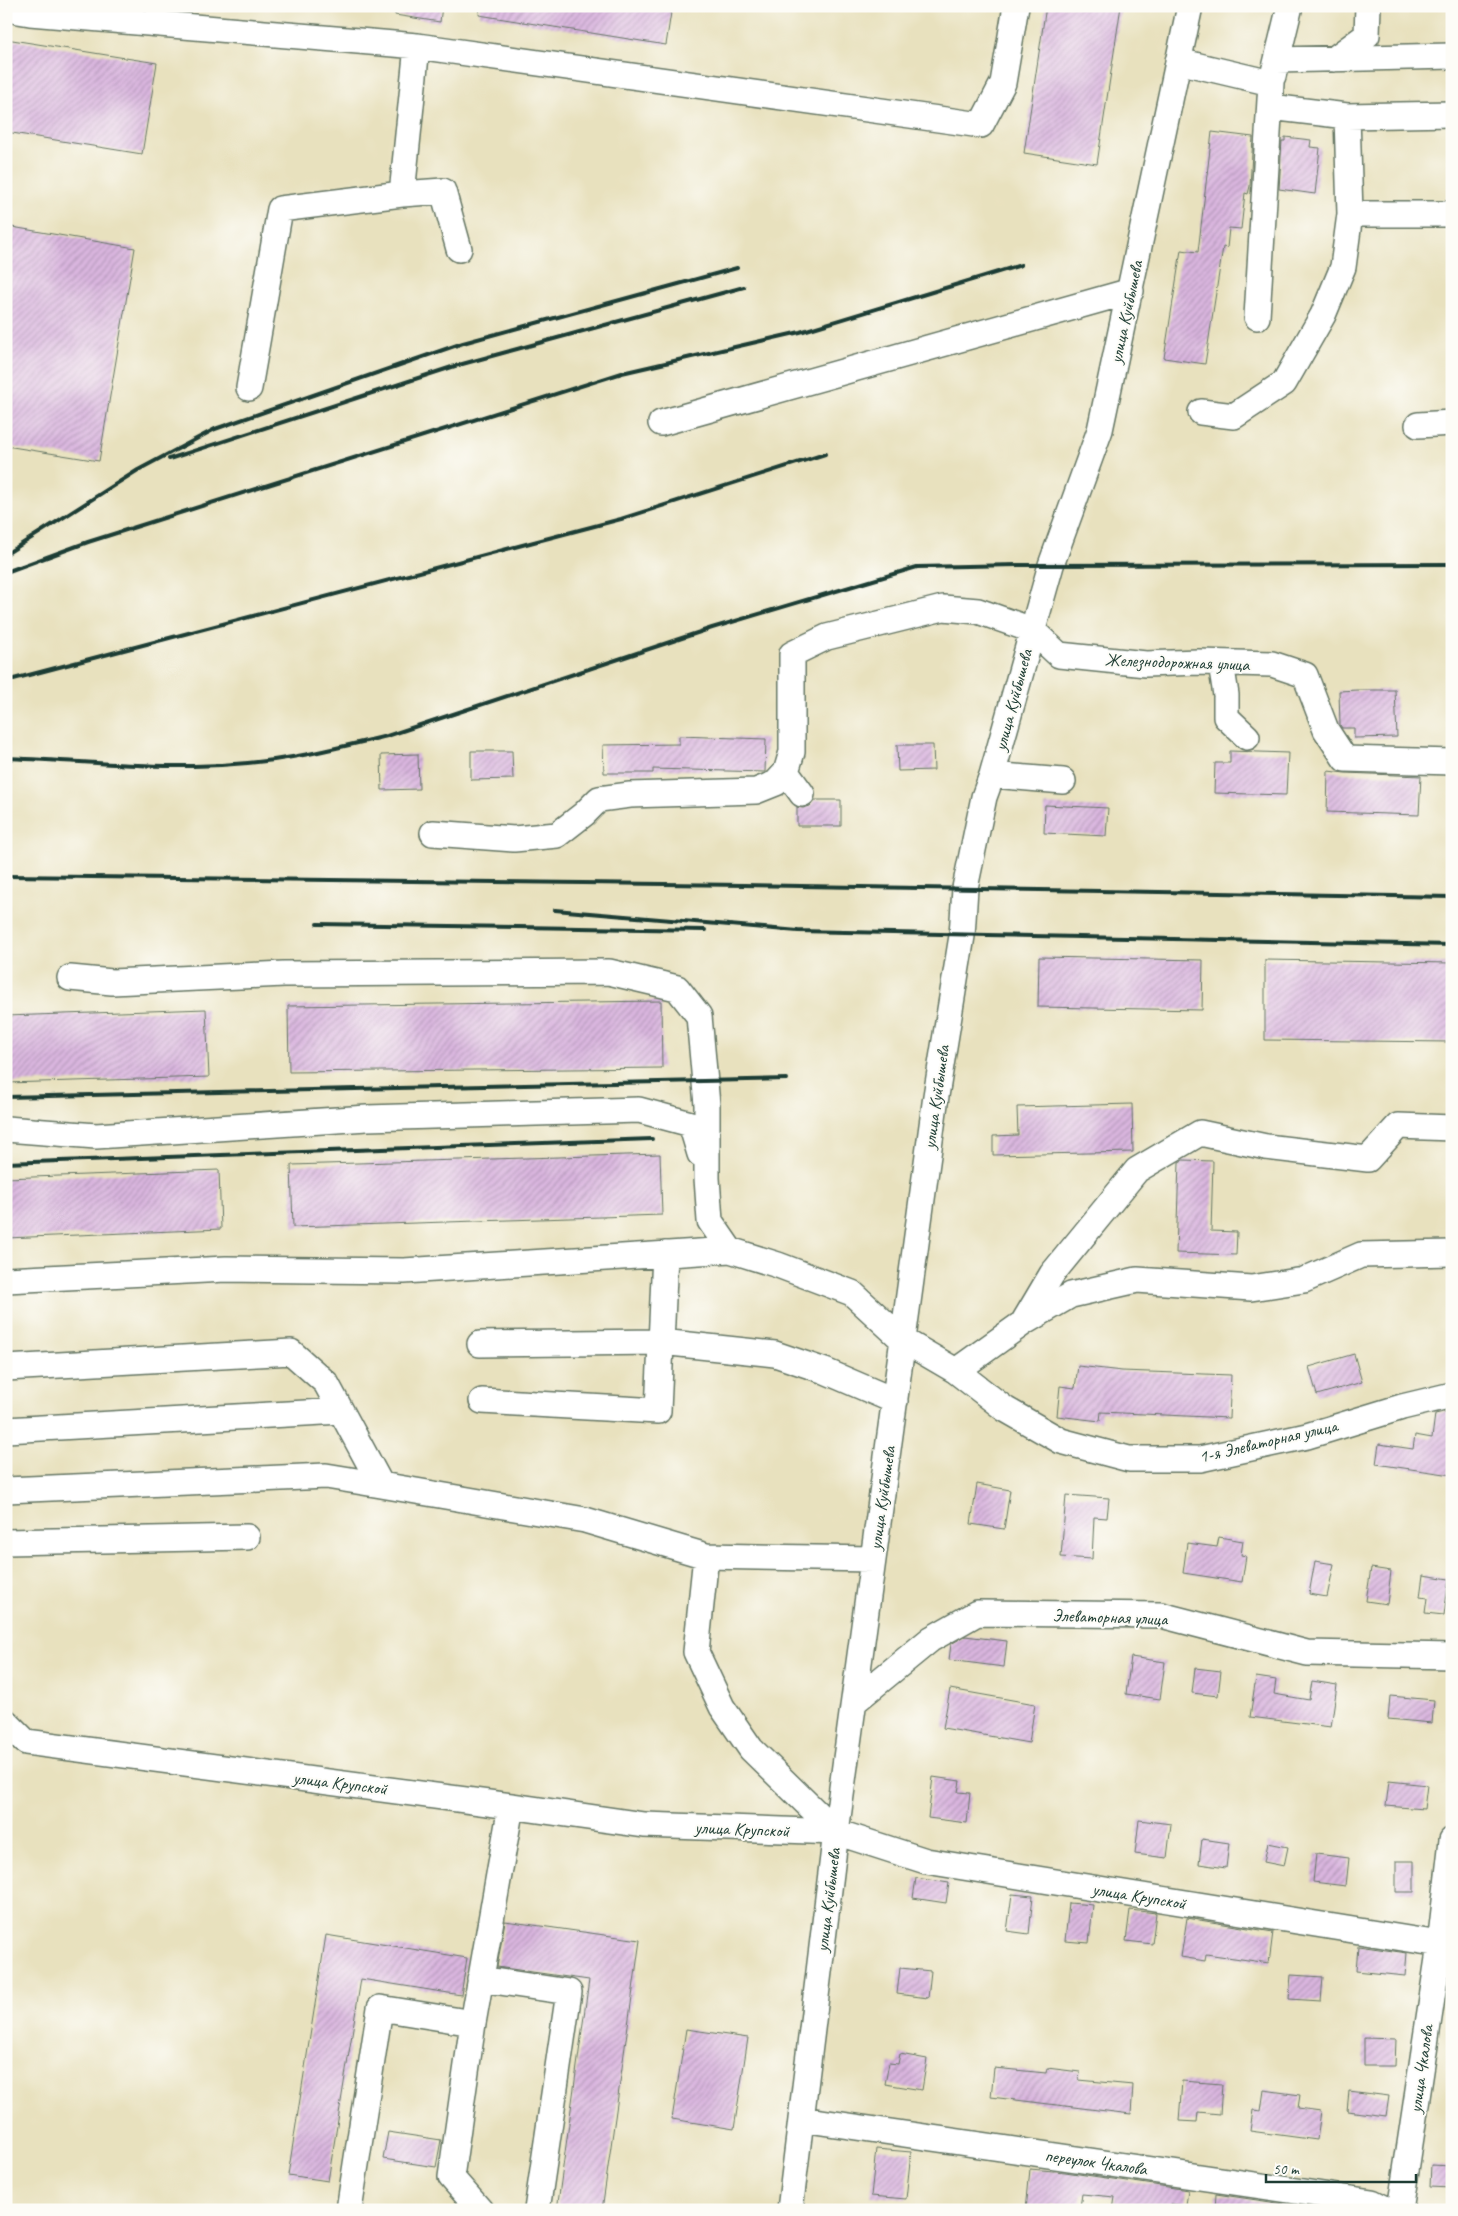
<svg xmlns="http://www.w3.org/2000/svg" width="1458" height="2216" viewBox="0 0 1458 2216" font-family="Caveat,sans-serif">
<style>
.building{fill:url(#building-hatch)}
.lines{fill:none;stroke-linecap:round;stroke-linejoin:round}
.minor-casing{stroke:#657664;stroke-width:28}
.minor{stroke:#fff;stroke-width:25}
.rail{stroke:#1f3d34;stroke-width:4}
.labels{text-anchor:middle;stroke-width:4;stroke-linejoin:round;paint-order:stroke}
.street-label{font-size:18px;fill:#1f3d34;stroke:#fdfcf7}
</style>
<defs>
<pattern id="building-hatch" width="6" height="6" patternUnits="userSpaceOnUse" patternTransform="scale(1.25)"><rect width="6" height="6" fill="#dab6df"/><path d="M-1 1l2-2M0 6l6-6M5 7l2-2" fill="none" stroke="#b095b6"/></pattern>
</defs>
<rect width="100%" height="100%" fill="#fdfcf7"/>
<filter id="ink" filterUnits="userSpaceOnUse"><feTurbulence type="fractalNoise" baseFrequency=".02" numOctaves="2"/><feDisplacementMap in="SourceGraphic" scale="10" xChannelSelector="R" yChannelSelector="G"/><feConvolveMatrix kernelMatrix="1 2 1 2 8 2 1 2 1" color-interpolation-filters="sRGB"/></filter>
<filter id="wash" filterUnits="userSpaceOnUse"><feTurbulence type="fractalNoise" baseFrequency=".0096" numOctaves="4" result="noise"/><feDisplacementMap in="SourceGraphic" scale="20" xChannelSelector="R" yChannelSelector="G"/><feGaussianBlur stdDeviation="1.12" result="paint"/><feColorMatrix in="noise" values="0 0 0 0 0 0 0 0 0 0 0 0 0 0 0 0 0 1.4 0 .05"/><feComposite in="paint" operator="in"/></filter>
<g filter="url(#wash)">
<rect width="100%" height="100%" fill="#e8e1be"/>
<g id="blocks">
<!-- building -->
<path class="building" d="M395,6H442L440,22L395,15Z
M480,6H672L666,45L479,15Z
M1046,6H1121L1097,164L1024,153Z
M6,39L157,63L142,154L6,132Z
M1212,132L1253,137L1250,186L1248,194L1245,193L1241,229L1229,228L1227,248L1223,247L1205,364L1164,358L1181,250L1198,252Z
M1285,137L1311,140L1310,147L1320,148L1315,194L1279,189L1282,141H1285Z
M6,226L135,248L99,461L6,446Z
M1357,690H1395L1397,737L1354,738V728H1342L1340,725L1339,691Z
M679,736L766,739L765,772L653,769V773H604L603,745L679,744Z
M897,745H933L934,770L898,771Z
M471,751H512L513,779L471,780Z
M1230,751L1288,753L1286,795L1214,793L1215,763H1230Z
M418,754L419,789L382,790L381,755Z
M1328,771L1345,773L1421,776L1419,815L1327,812Z
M815,800H841V826H797V807L803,808L810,806Z
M1045,805L1108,808L1106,836L1044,833Z
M1039,957L1203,960L1202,1010L1038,1007Z
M1265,960L1452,963V1042L1265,1040Z
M661,1001L662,1068L289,1072L288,1006Z
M206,1009L209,1077L6,1083V1016Z
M1132,1104L1133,1152L993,1155V1136L1018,1135L1017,1107Z
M660,1154L662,1215L293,1227L291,1165Z
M1183,1160L1213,1161L1211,1231L1237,1232L1236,1255L1176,1253L1179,1162Z
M219,1170L221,1229L6,1238V1178Z
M1354,1354L1362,1382L1317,1395L1309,1367Z
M1078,1366L1122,1371L1231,1375L1229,1418L1101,1412L1100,1421L1057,1416L1060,1386L1075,1388Z
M1444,1412H1452V1475L1376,1464L1379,1444L1413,1449L1415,1435L1432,1438L1435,1414Z
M977,1484L1010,1490L1004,1529L971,1524Z
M1066,1495L1109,1498L1107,1518L1094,1517L1092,1559L1061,1557Z
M1219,1537L1243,1541L1241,1555L1246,1556L1242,1582L1183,1573L1187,1543L1217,1547Z
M1315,1561L1334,1564L1327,1597L1309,1594Z
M1371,1568L1391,1571L1387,1604L1366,1601Z
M1423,1575L1449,1579L1444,1615L1425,1613L1427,1598L1420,1597Z
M965,1636L1007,1641L1004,1667L949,1660L951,1644Z
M1131,1657L1165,1662L1160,1699L1126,1694Z
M1195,1668L1221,1671L1218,1696L1192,1693Z
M1256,1677L1276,1680L1274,1694L1309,1700L1312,1681L1337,1685L1331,1727L1250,1717Z
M950,1689L1035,1704L1029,1743L943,1728Z
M1390,1696L1434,1700L1432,1723L1388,1719Z
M933,1777L960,1781L958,1792L970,1793L967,1823L928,1818Z
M1389,1781L1427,1785L1424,1809L1386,1806Z
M1139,1820L1171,1824L1167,1858L1135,1854Z
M1202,1839L1229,1843L1226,1868L1199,1864Z
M1268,1843L1288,1847L1284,1866L1264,1862Z
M1316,1854L1349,1858L1346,1886L1313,1882Z
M1396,1861H1414V1892H1396Z
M916,1878L949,1883L946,1903L913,1898Z
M1012,1894L1033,1896L1029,1934L1007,1931Z
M1069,1903L1093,1905L1089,1943L1065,1941Z
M1130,1910L1156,1913L1152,1944L1126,1941Z
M1187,1918L1273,1932L1269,1963L1206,1954L1205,1961L1181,1957Z
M505,1921L640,1940L602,2210H557L589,1980L497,1967Z
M326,1935L467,1958L461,1995L361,1979L328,2181L288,2175Z
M1358,1946L1407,1953L1405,1976L1356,1971Z
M900,1968L931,1971L928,1998L897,1994Z
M1291,1975L1323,1977L1321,2001L1289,1999Z
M686,2029L748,2038L734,2129L672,2119Z
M1364,2038L1396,2039L1395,2066H1364Z
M900,2054L927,2059L922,2090L885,2084L889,2063L898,2064Z
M994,2068L1046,2073L1047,2068L1080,2072L1079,2080L1133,2085L1131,2114L991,2097Z
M1182,2081L1222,2084L1220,2114L1198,2112L1197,2122L1179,2121Z
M1264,2090L1300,2095L1298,2108L1321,2111L1317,2140L1250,2131L1253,2110L1261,2111Z
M1349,2091L1389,2096L1386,2116L1347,2111Z
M388,2132L441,2140L436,2167L383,2159Z
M876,2149L911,2152L906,2199L871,2196Z
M1431,2165L1452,2166V2188L1430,2187Z
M1030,2169L1065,2172L1188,2190L1186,2206L1171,2204L1170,2210H1113L1115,2197L1082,2194L1080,2207L1051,2205L1050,2210H1026Z
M1216,2194L1284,2204V2210H1215Z"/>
</g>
</g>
<g filter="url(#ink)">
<use href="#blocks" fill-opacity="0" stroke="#657664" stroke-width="1"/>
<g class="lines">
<defs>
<path id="minor" d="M6,9L30,13L417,46L981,125L1003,83L1016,6
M1334,59L1367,35L1368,6
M1277,60L1452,56
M1178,61L1271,83L1257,317
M1273,76L1290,6
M1270,107L1347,116L1350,214H1452
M1347,116L1452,114
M402,194L443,191L459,249
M249,388L280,209L402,194L417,46
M1201,412L1234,416L1284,383L1323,315L1343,267L1350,214
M661,423L1131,291
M1418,425L1452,423
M1221,663L1226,695V717L1247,737
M786,772L802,794
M992,775L1063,781
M433,833L514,839L557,835L584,814L599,799L630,795L756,791L776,783L786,772L792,752V654L827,637L943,608L978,611L1032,630L1059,655L1146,664L1198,662L1272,664L1305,675L1326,730L1345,759L1452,762
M70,978L112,982L284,974L609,972L677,988L699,1016L707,1105V1178L710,1221L730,1250L778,1265L852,1293L903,1340L956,1371L1005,1409L1061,1441L1129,1459H1200L1307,1436L1402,1407L1452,1395
M6,1129L96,1136L367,1118L639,1110L691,1124L700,1154
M6,1280L226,1269L404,1271L730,1250
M1023,1323L1052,1274L1137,1170L1200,1133L1266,1147L1368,1159L1398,1126L1452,1128
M480,1344L661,1342L775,1354L825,1371L895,1401
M6,1368L291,1352L326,1383L381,1485L585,1520L706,1556L873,1559
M956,1371L1023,1323L1071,1295L1137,1280L1251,1288L1304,1280L1361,1255L1452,1253
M482,1401L658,1411L665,1254
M6,1430L341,1411
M6,1490L326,1476L381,1485
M6,1542L247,1537
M706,1556L696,1652L722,1707L751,1749L836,1832
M854,1702L931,1639L977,1613L1161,1615L1307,1653L1452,1656
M6,1722L26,1742L511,1806L644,1825L836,1832L926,1861L1452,1946
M480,1979L569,1992L537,2210
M473,2023L451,2177L480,2210
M801,2119L1372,2202L1388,2210
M349,2210L380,2008L473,2023L511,1806
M790,2210L836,1832L936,1096L962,936L965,888L984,797L992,775L1051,565L1100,430L1190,6
M1400,2210L1440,1945L1452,1840"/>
</defs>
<!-- minor casing -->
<use href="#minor" class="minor-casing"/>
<!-- minor -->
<use href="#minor" class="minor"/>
<!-- rail -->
<path class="rail" d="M169,459L455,366L744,287
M6,554L138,470L215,429L463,343L737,268
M6,572L88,542L622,373L800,332L1021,265
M6,681L621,519L825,454
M6,758C82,761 159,770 234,764C286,761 337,748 387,736L712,628L917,567L1018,565L1452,564
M6,876L744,885L1452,897
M555,910L798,931L1452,945
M317,924L705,930
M6,1097L787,1079
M6,1163L652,1139"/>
</g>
</g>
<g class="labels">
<!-- street labels -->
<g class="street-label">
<text transform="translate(1126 312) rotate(-78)" y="6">улица Куйбышева</text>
<text transform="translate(1177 662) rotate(2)" y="6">Железнодорожная улица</text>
<text transform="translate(1013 700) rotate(-75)" y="6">улица Куйбышева</text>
<text transform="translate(936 1097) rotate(-82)" y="6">улица Куйбышева</text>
<text transform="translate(1268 1441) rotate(-13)" y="6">1-я Элеваторная улица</text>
<text transform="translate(882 1498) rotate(-82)" y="6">улица Куйбышева</text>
<text transform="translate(1110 1617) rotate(2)" y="6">Элеваторная улица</text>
<text transform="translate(340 1783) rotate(7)" y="6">улица Крупской</text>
<text transform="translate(742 1829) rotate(2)" y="6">улица Крупской</text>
<text transform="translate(1139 1896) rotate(9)" y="6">улица Крупской</text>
<text transform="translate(828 1900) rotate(-83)" y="6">улица Куйбышева</text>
<text transform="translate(1421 2069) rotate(-82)" y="6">улица Чкалова</text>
<text transform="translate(1096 2162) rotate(8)" y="6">переулок Чкалова</text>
</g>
</g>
<!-- margin -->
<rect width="1458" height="2216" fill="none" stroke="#fdfcf7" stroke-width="25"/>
<!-- scale -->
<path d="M1266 2174v8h150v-8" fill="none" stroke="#1f3d34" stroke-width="2.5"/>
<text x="1273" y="2174" font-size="15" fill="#1f3d34" stroke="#fdfcf7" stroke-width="4" paint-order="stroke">50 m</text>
</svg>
